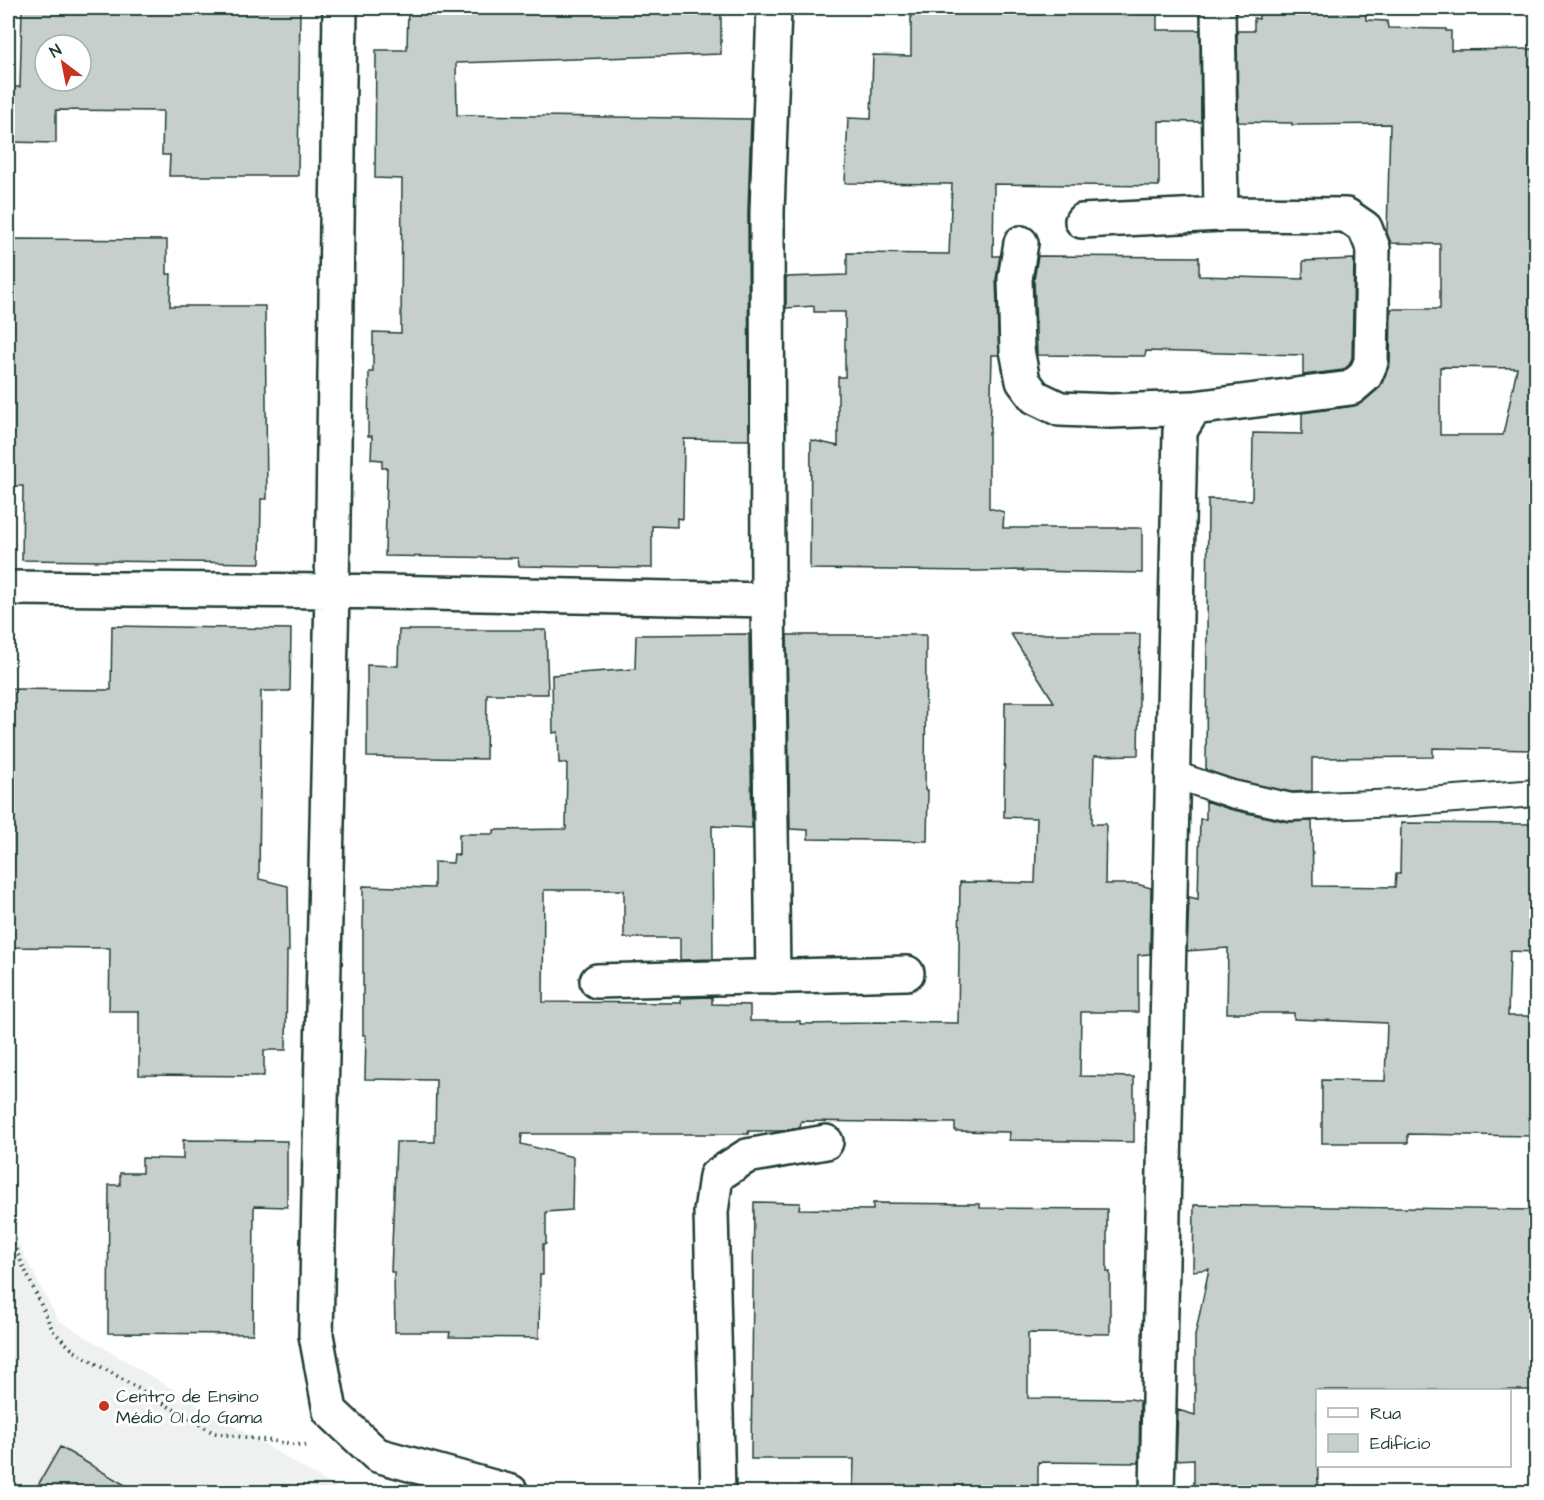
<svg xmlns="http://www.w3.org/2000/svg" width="1544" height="1500" viewBox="0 0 1544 1500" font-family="'Architects Daughter',sans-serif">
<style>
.built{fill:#eef1f0}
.building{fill:#c7cfcc;stroke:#1f3d34;stroke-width:1.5;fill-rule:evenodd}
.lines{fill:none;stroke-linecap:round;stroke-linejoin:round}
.service-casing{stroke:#1f3d34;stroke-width:30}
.minor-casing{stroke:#1f3d34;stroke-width:38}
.path{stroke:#1f3d34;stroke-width:4;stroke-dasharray:1.5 4.5;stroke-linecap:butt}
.service{stroke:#fff;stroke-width:26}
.minor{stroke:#fff;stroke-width:33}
.poi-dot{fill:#c8321e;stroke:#fff;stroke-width:2}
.labels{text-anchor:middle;stroke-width:6;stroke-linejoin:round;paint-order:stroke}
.poi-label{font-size:18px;fill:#1f3d34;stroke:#fff;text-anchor:start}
</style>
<rect width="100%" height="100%" fill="#fff"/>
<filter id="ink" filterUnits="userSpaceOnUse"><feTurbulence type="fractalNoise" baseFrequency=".0167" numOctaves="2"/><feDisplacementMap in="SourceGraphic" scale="12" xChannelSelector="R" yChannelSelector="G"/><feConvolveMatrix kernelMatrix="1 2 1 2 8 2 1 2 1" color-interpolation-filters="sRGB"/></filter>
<g filter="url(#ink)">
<!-- built -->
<path class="built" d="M8,1224L58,1320L343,1492H8Z"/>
<!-- building -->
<path class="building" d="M22,8H300L298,176H169L170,155H162L163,111L56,110V143L8,142V87H20ZM45,45H81V81H45Z
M408,8H721V54L456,63L457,115L751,119L748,212L749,440L684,439L683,519L677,518V527L652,526V568L519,566L518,558L385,556L387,468H382V460L371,459L372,436H368L369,372H373V332L401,333L402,179L375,178L376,50H407Z
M911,8H1157V30H1200L1201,122L1159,121V186L994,184L993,256H1000L996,279L999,355H992L990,433H989V508L1004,512L1003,528H1142V573L1023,571V570L977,571L810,569L811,440L838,446V377H845V312H814V306L786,308V277L847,275V253L949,254L952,184L845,183L848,118L871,119L873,55L911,56Z
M1259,8H1365L1366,20L1387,21L1388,28L1446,29V31H1451V50L1536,49V750L1433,748V757L1312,758V791L1292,792L1236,780L1206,770L1208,499L1252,500L1253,433L1302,434V413L1354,406L1363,402L1377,390L1382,383L1390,363L1391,309H1440V244L1391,243L1387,233L1390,124L1292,125V123L1238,122L1237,31H1254V18L1259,19ZM1440,367L1517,368L1503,435H1440Z
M8,239L167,240V274H171L170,306H265L267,499H261L260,563L22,560L23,486H8Z
M1038,256L1199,257V276L1303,279V261L1354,259L1352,358L1349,365L1343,370L1303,375V355L1146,351L1145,356L1037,355L1034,280Z
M112,626L291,629L290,691H261L259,879L288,886L289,951H287L286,1050H264V1076L139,1075V1011H109L110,948L8,947V689L111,690Z
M399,630H546L548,694H487L486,759L367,757V665L398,666Z
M749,634L752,828L712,826L713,959L680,960V938H624V890H544L543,1002L681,1003V998L712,997V1004L750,1005V1021H800V1024L872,1023L873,1022L958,1023L960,882L1035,883L1037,818L1004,817L1005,702H1054L1011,634H1140L1138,755L1094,756L1092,824H1106L1105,884H1137L1151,888L1150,954L1138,955V1012H1081L1080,1076L1134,1077V1142L1009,1140L1010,1132L955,1131V1123L801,1121L800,1128L781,1131H748L749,1134H522L521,1144L573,1157L572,1210L546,1212V1244H543V1275H540L539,1338L449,1337L450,1332H395L394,1272H391L396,1142H435L436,1080L365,1079L366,1035H363V886L434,888V862L453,863L454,854L459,855V834H494V830L566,829L567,763H559L558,732L553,733L552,675L635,669L636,635Z
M787,635H926L925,790H928L927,841L808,839V830L790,829Z
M1206,801L1229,809L1288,822L1312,821L1313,886L1395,887L1396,874H1400L1401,823L1536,824V952L1510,951L1508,1016H1536V1136L1408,1134V1143H1322V1080L1385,1081L1387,1023L1294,1019V1013H1227L1228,948L1187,951L1189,897L1198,899L1200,819H1206Z
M183,1140L287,1141V1207L254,1206L253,1334L108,1333L109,1185H120V1173H142V1158L183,1159Z
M754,1202L800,1203L799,1209L873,1210V1203L980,1204V1208L1107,1209V1272H1110V1334L1028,1333V1398L1131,1399L1140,1401L1139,1463L1038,1462V1492H853L854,1459H751Z
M1194,1205L1536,1210V1390H1317L1318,1492H1194V1459L1176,1460L1178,1410L1195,1415V1336L1209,1269L1193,1271Z
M60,1447L137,1492H34Z"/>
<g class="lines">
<defs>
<path id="service" d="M1172,774L1232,794L1291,807L1401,803L1536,793"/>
<path id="minor" d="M340,8L332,591L316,1335L330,1411L377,1455L511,1492
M1218,8L1221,214
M1082,221L1221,214L1346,215L1365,228L1373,248L1371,362L1365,376L1351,388L1194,408L1180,431L1157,1492
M1021,243L1015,279L1017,350L1023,381L1035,397L1060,409L1111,411L1194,408
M8,588L332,591L768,600
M773,977L768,600L767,212L774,8
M597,981L907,973
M718,1492L711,1212L716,1176L747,1156L826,1142"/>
</defs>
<!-- service casing -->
<use href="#service" class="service-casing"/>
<!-- minor casing -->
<use href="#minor" class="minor-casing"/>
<!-- path -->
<path class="path" d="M8,1233L53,1331L74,1351L214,1433L307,1446"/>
<!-- service -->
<use href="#service" class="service"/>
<!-- minor -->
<use href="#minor" class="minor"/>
</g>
</g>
<!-- markers -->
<circle class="poi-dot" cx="104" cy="1406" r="6"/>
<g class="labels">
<!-- poi labels -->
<g class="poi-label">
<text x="116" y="1402">Centro de Ensino<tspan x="116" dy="21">Médio 01 do Gama</tspan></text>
</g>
</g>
<!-- margin -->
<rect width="1544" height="1500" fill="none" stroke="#fff" stroke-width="30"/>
<rect x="15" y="15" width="1514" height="1470" fill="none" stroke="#1f3d34" stroke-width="2" filter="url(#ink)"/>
<!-- legend -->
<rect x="1316" y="1389" width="195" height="78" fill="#ffffff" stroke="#a5b1ae" stroke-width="1.5"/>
<rect x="1328" y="1408" width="30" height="9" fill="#ffffff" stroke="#a5b1ae" stroke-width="1.5"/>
<text x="1370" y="1419" font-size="18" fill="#1f3d34">Rua</text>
<rect x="1328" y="1434" width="30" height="18" fill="#c7cfcc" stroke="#a5b1ae" stroke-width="1.5"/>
<text x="1370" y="1449" font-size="18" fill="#1f3d34">Edifício</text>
<!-- north arrow -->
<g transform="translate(63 63) rotate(328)"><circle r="28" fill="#ffffff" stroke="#a5b1ae" stroke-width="1.5"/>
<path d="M0-4.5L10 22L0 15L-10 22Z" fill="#c8321e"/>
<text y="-9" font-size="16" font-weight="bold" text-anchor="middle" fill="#1f3d34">N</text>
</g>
</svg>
